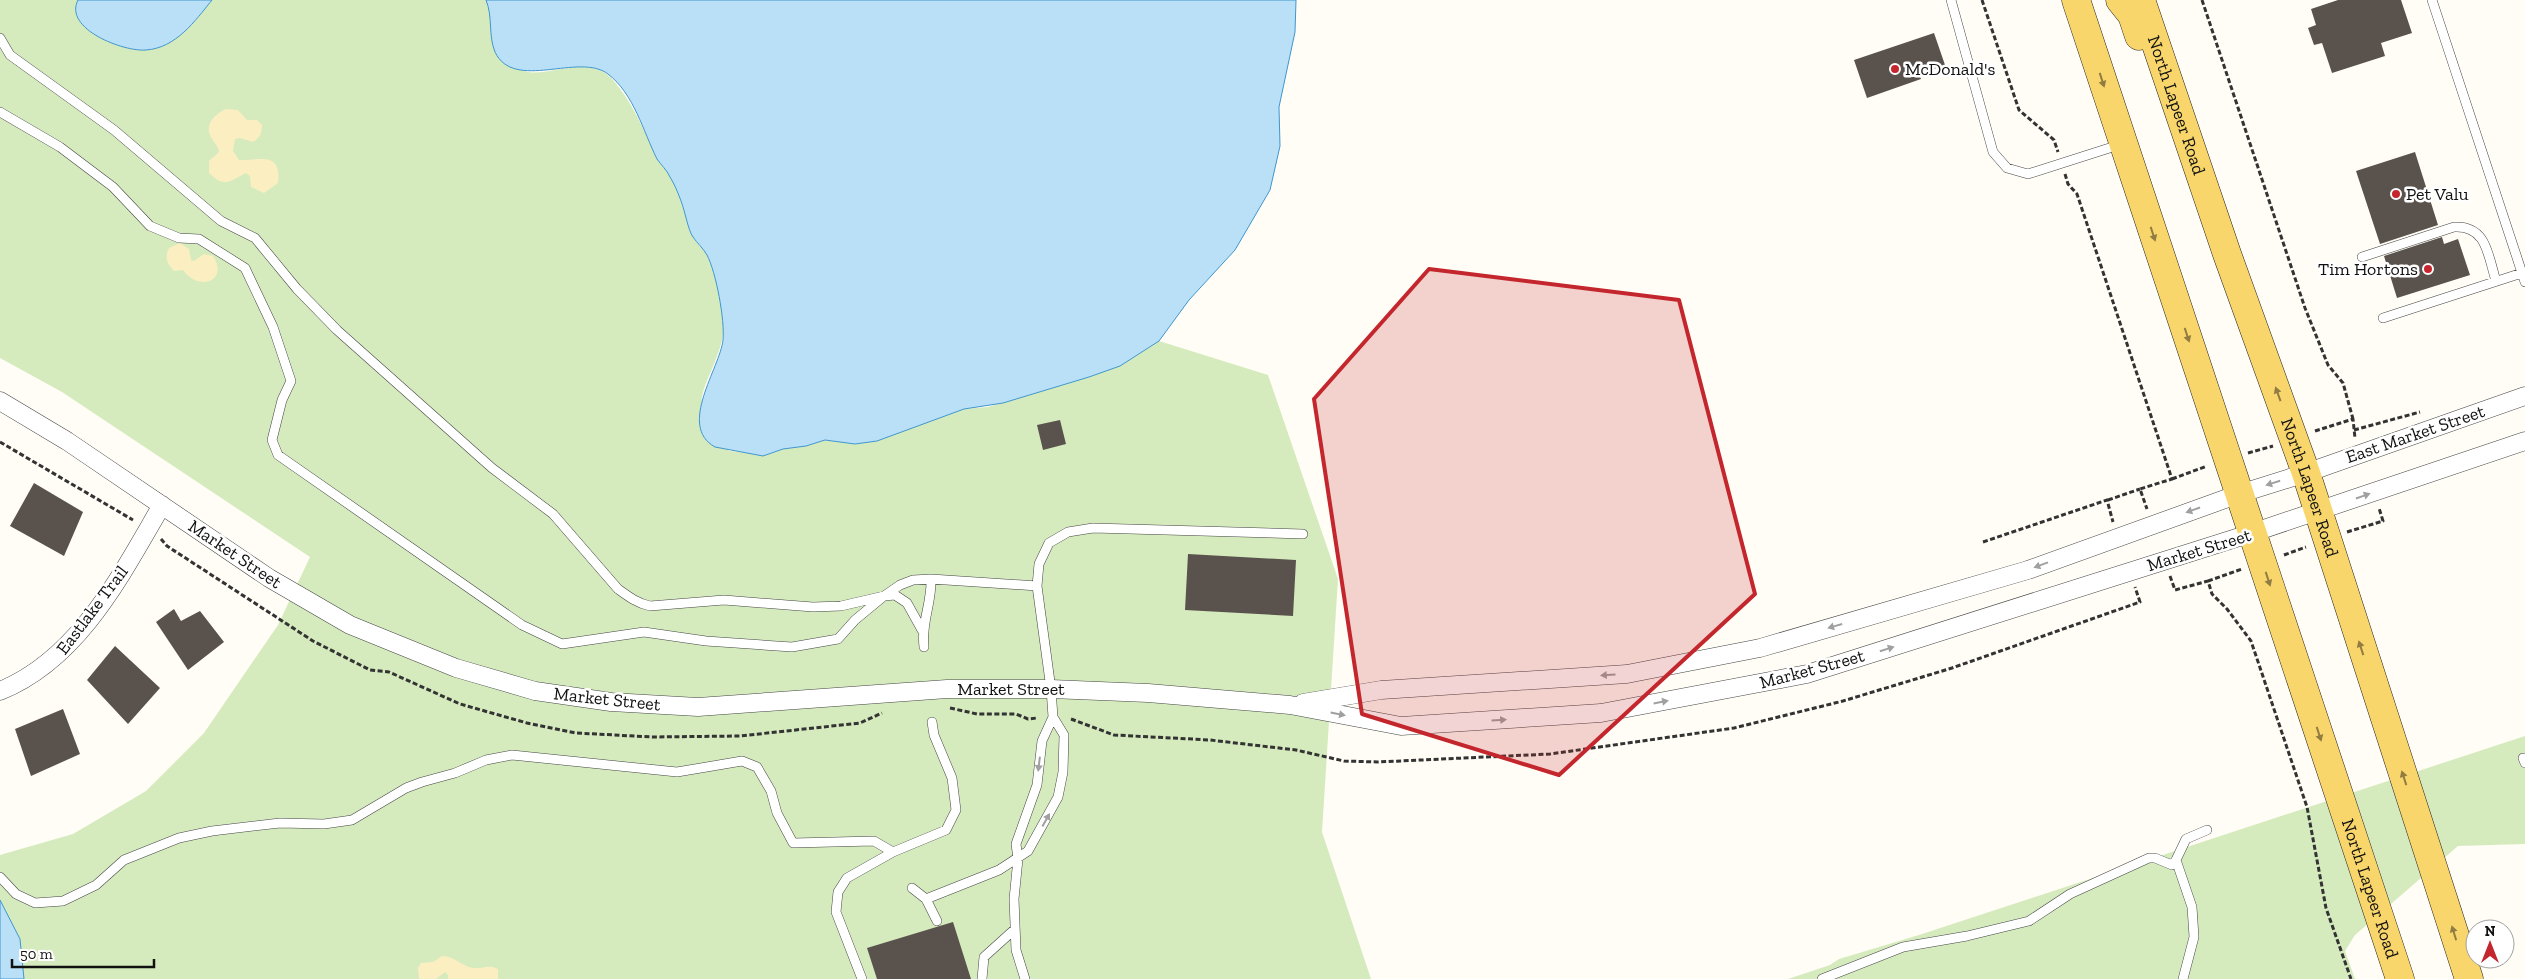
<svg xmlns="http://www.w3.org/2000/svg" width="2525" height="979" viewBox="0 0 2525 979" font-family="'Zilla Slab',serif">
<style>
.green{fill:#d5ebbd}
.sand{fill:#fbeec1}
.water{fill:#b9e0f7;stroke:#3f96cf}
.building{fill:#5a524d}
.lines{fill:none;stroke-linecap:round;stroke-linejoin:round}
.service-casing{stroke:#444;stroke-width:10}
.minor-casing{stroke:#444;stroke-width:19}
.primary-casing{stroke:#222;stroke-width:29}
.path{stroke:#333;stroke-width:3;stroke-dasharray:5 2.5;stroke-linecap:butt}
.service{stroke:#fff;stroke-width:9}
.minor{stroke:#fff;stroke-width:18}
.primary{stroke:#f9d66b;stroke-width:28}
.oneway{fill:#917d42}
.oneway2{fill:#a0a0a0}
.marked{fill:#c4262e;fill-opacity:0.2;stroke:#c4262e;stroke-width:4;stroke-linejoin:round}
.poi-dot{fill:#c4262e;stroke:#fff;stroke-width:2}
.labels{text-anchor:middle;stroke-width:5;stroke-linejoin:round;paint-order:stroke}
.poi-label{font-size:18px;fill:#111;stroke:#fff;text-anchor:start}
.street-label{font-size:18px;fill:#111;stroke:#fff}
</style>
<rect width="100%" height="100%" fill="#fffdf5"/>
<!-- green -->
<path class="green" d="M0,0H78C64,29 124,52 146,50C176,48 195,21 212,0H486L490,11L491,37C501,47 511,62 523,70C541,81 589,51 613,80C633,103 643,129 656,156C660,164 667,170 671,178C680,196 685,215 692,234C694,242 704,248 707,255C717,274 721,301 723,322C727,351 698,387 702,405C705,418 722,440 729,451L752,453L763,456L783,449L806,446L825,440L855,444L877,441L964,409L988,407L1089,377L1120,366L1159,341L1268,375L1338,579L1322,832L1371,979H0V855L73,834L146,791L204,733L278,625L310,557L62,392L0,358Z
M2525,736V844L2458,846L2355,935L2345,951L2355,979H1788L1830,965L1839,959L1919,935Z"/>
<!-- sand -->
<path class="sand" d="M226,109L238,110L247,120H257L262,125C262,132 260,138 253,142L240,138L235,139L233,151L239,160C258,161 282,150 278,183L264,193L251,187L250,176L246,173C229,181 226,189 209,173V161L219,152C218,145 214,143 211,137C204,124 215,114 226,109Z
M180,243L189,249L191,260L194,261L204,254L213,256C229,280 200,293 183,270L174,271C167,263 164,258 169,248Z
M442,956C455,956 462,967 474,968C483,969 489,964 498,969V979H448V975L445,972L436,979H419L418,968L421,963L433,962Z"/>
<!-- water -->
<path class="water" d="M78,0H212C195,21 176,48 146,50C124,52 63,29 78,0Z
M486,0H1296L1295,32L1279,107L1280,146L1270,190L1235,250L1189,300L1159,341L1120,366L1089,377L1003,403L964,409L877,441L855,444L825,440L806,446L783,449L763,456L715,447C677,426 720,368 723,340C725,320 716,272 707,255C703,248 697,243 693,237C688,230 685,211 681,201C678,193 675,185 670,177C667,170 661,165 657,159C643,131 634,94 608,74C579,52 514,92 495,52C488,35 493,17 486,0Z
M0,900L20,939L24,979H0Z"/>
<!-- building -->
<path class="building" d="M2338,0H2401L2412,33L2381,43L2385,56L2332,73L2322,43L2314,45L2308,28L2316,25L2311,9Z
M1934,33L1945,65L1919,74L1921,79L1867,98L1854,60Z
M2415,152L2438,225L2380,244L2356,171Z
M2442,237L2444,244L2458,239L2470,275L2397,298L2384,256Z
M1060,420L1066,444L1043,450L1037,425Z
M34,483L83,512L64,556L10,526Z
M1188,554L1296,560L1293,616L1185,610Z
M174,609L181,621L200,611L224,642L188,670L156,622Z
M115,646L160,688L128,724L87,680Z
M63,709L80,754L31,776L15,729Z
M953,922L971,979H877L867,948Z"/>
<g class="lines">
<defs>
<path id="service" d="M1951,0L1993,152L2007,168L2028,174L2122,144
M2432,0L2525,282
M0,38L10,55L114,130L221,221L255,238L297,289L337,330L492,468L553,514L618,589C629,597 637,603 650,606L724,600L813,607L841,606L884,596L900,585L913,580L931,579C932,603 921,622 924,647
M0,112L60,147L113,187L150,226L179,238L199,239L245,268L273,327L291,381L282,400L272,440L278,455L522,625L562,644L644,632L706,641L792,647L838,639L855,620L884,596L895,595L907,603L922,630
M2362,257L2454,227C2487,225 2488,256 2496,281
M2383,318L2522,273
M931,579L1037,586
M2523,758L2525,763
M2176,860L2192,907L2194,937L2183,979
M0,877L16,894L35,903L63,901L96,885L124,860L179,838L212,831L280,823L324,824L352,820L406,788L422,782L455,773L486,760L512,755L677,772L742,761L757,767L771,791L777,813L793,843L874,841L893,852
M912,888L926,899L999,870L1028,851L1058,797L1063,772L1064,735L1053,717
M926,899L937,921
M862,979L836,912L838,892L847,878L893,852L946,830L956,810L952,778L934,735L932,722
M982,979L984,957L1015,929
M1025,979L1016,950L1014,899L1018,859L1016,844L1037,785L1042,741L1053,717L1051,689L1037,586L1039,564L1049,543L1068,532L1093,528L1303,534
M1822,979L1903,947L1967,936L2029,921L2070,894L2149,858H2155L2172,865L2176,860L2186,839L2207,830"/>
<path id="minor" d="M0,401L67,441L269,578L350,625L456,668L535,691L611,702L698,707L947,689H1051L1148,693L1290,705L1401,726L1601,713L1807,674L2252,533L2525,441
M0,691C79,659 121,575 162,505
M1303,703L1381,690L1627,674L1760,648L2028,570L2239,494L2306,473L2525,396"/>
<g id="primary">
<path id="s1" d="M2076,0L2400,979"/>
<path d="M2120,0L2132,15L2139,36"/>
<path id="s2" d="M2141,0L2227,254L2306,473L2469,979"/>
</g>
</defs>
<!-- service casing -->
<use href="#service" class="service-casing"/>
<!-- minor casing -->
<use href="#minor" class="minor-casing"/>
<!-- primary casing -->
<use href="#primary" class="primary-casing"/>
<!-- path -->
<path class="path" d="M1982,0L2019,110L2054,140L2058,152
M2202,0L2305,308L2328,365L2343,383L2353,419
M2065,174L2068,184L2077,194L2172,479L2140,489L2147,509
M2354,430L2420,412
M2315,431L2353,419L2355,438
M0,442L133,520
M2248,453L2273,446
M2172,479L2207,466
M2108,500L2140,489
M2347,532L2383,521L2379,508
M161,539L167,546L313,641L370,670L389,672L460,704L527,723L576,733L653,737L740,736L860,723L882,713
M1983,542L2107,500L2113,522
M2284,555L2306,547
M2170,576L2175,590L2208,581L2212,594L2227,609L2251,641L2307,807L2326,908L2351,979
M2208,581L2242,569
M950,708L977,714H1016L1028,719L1037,718
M1071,719L1114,735L1210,740L1296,750L1344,761L1378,762L1550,754L1734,728L1843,701L1952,668L2140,602L2135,587"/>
<!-- service -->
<use href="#service" class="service"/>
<!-- minor -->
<use href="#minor" class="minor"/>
<!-- primary -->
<use href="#primary" class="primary"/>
</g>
<!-- one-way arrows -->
<defs><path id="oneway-solid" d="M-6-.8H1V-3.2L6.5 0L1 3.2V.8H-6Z" transform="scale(1.25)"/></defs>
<g class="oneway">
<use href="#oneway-solid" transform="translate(2102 80) rotate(72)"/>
<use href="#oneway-solid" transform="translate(2153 234) rotate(72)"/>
<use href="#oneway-solid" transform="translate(2187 335) rotate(72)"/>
<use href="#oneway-solid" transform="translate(2278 394) rotate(-110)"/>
<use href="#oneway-solid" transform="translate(2268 579) rotate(72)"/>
<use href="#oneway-solid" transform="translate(2361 648) rotate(-108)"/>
<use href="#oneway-solid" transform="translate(2319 734) rotate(72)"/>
<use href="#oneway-solid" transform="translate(2404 778) rotate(-108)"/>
<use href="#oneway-solid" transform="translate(2454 933) rotate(-107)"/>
</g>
<g class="oneway2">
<use href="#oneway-solid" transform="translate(2273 483) rotate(163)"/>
<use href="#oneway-solid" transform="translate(2363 496) rotate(-19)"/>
<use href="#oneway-solid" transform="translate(2193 510) rotate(161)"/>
<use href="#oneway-solid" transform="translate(2041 565) rotate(160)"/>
<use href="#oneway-solid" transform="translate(1835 626) rotate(164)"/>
<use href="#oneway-solid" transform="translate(1887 649) rotate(-18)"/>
<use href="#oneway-solid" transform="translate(1608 675) rotate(176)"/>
<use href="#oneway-solid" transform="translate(1661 702) rotate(-11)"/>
<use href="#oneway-solid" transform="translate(1338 714) rotate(11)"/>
<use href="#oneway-solid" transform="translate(1499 720) rotate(-4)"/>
<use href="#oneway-solid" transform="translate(1039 764) rotate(97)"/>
<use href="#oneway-solid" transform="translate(1046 820) rotate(-61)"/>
</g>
<!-- marked area -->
<path class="marked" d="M1429,269L1679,300L1755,594L1559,775L1362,714L1314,399Z"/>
<!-- markers -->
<g class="poi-dot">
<circle cx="1895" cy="69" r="5"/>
<circle cx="2396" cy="194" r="5"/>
<circle cx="2428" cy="269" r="5"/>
</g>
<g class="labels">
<!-- poi labels -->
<g class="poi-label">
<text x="1905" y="75">McDonald's</text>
<text x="2406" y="200">Pet Valu</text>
<text x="2418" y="275" text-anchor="end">Tim Hortons</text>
</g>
<!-- street labels -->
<g class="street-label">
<text dy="6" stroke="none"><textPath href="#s2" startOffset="111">North Lapeer Road</textPath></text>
<text transform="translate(2415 434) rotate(-19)" y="6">East Market Street</text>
<text dy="6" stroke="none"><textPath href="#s2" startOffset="516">North Lapeer Road</textPath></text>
<text transform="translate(2199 550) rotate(-17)" y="6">Market Street</text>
<text transform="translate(235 554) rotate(34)" y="6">Market Street</text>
<text transform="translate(92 610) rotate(-53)" y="6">Eastlake Trail</text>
<text transform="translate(1812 669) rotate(-15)" y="6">Market Street</text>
<text x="1011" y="695">Market Street</text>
<text transform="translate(607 699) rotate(6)" y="6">Market Street</text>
<text dy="6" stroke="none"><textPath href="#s1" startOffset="936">North Lapeer Road</textPath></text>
</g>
</g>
<!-- north arrow -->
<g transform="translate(2490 944)"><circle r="24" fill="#ffffff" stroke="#a0a0a0"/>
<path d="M0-4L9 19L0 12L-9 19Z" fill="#c4262e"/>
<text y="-8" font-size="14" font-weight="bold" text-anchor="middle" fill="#111111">N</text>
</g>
<!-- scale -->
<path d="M12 959v8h142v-8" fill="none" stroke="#111111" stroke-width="2.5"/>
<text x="20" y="959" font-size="15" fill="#111111" stroke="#ffffff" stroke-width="4" paint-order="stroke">50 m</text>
</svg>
